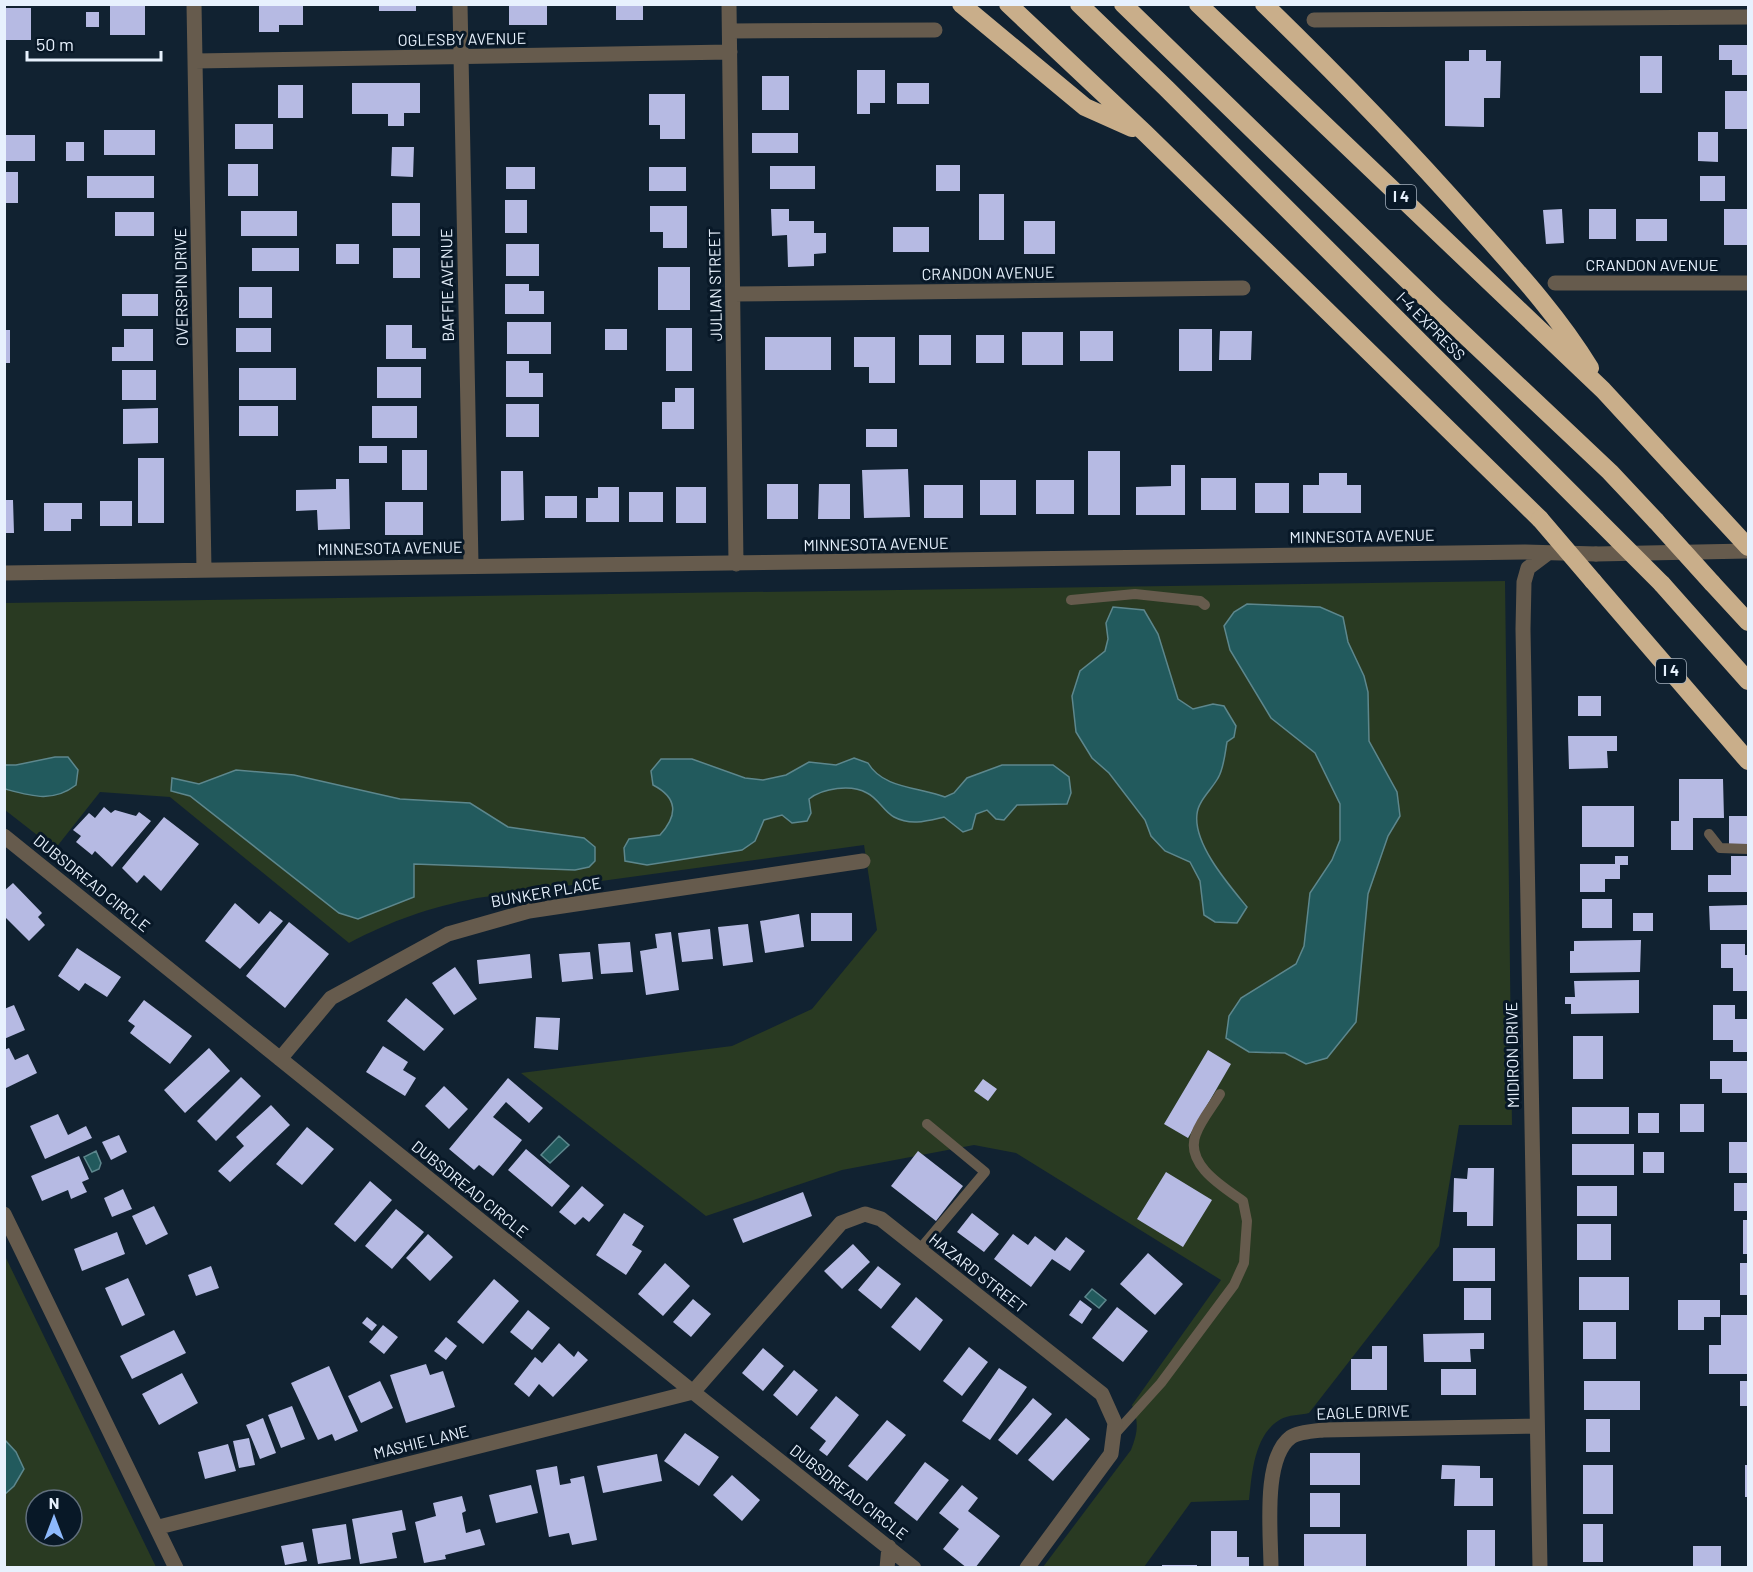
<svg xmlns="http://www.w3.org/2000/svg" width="1753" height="1572" viewBox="0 0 1753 1572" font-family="Barlow,sans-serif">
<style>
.green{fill:#293a22;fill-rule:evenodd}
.water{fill:#225a5d;stroke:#5d878d;stroke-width:1.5}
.building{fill:#b6bae3}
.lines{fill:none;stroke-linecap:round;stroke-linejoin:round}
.service{stroke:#665b4d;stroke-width:10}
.minor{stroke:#665b4d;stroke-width:15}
.tertiary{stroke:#665b4d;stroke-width:15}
.motorway{stroke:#c9ae8a;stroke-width:18}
.motorway-bridge{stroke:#c9ae8a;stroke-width:18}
.labels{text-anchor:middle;stroke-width:6;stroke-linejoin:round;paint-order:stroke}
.shield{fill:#081827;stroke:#a4b0bd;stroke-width:1.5}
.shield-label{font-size:15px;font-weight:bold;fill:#e7f1fd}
.street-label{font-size:16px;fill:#e7f1fd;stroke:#081827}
</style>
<rect width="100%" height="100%" fill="#112231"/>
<!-- green -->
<path class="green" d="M1505,581L1512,1125H1459L1439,1246L1309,1413C1301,1415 1288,1415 1281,1419C1254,1434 1252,1473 1249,1500L1191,1502L1144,1567H1043L1131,1450C1138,1432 1139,1422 1132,1405L1221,1280L1016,1153L974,1145L842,1170L706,1216L521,1073L732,1046L812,1009L877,930L864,845L477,898C428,908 393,920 349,943L170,797L100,792L55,849L5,810V603Z
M5,1256L156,1567H5ZM36,1500H72V1536H36Z"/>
<!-- water -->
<path class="water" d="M1247,604L1320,607L1343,617L1348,642L1364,676L1368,692L1369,741L1397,792L1400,816L1388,836L1368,894L1356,1022L1327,1058L1306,1064L1285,1053L1249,1052L1226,1038L1229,1016L1241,998L1296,964L1304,946L1310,893L1332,860L1340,840V804L1315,753L1271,718L1230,650L1224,626L1234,612Z
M1113,607L1144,610L1158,634L1178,699L1193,709L1213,704L1224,706L1236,726L1234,737L1227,742C1225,753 1224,768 1218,778C1212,789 1198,801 1197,814C1193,844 1229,885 1247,907L1237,923L1215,922L1204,915L1200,881L1190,862L1165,851L1151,836L1145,820L1109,773L1092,758L1076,732L1072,696L1080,671L1105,651L1108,639L1106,623Z
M55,757H68L78,770L76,785C53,803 31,796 5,789V765H16Z
M854,758L868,763C883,789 920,787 945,797L954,793L967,778L1002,765H1053L1069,777L1071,793L1067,804L1017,805L1004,820L996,819L987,810L976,814L972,829L963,832L944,817C927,821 911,826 894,817C884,812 878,798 867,793C851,784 823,788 809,799L811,813L807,821L792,823L782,815L764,820L755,841L742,850L647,865L625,861L624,848L629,839L660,835C678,815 678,798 653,785L651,771L661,759H692L745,778L763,780L786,775L809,762L836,765Z
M236,770L294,775L400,799L470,803L508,827L584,838L595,847V861L589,867L575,870L414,864V897L358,919L339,913L190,796L171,791L172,778L199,784Z
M559,1136L569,1145L550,1163L541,1155Z
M96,1151L101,1163L99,1169L92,1172L84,1157Z
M1092,1289L1106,1300L1099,1308L1085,1297Z
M5,1440L16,1452L24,1469L14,1486L5,1494Z"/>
<!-- building -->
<path class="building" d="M379,4H416V11H379Z
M509,4H547V25H509Z
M616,4H643V20H616Z
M259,5H303V25H279V32H259Z
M110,6H145V35H110Z
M4,8H31V40H4Z
M86,12H99V27H86Z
M1719,45H1748V75H1732V60H1719Z
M1469,50H1486V61H1501L1500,98H1484V127L1445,126V61H1469Z
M1640,56H1662V93H1640Z
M857,70H885V103H870V114H857Z
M762,76H789V110H762Z
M352,83H420V113H404V126H388V114H352Z
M897,83H929V104H897Z
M278,85H303V118H278Z
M1725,91H1748V129H1725Z
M649,94H685V139H660V125H649Z
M235,124H273V149H235Z
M104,130H155V155H104Z
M1698,132H1718V162L1698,161Z
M752,133H798V153H752Z
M4,135H35V161H4Z
M66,142H84V161H66Z
M392,147H414L413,177L391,176Z
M228,164H258V196H228Z
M936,165H960V191H936Z
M770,166H815V189H770Z
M506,167H535V189H506Z
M649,167H686V191H649Z
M4,172H18V203H4Z
M87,176H154V198H87Z
M1700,176H1725V201H1700Z
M979,194H1004V240H979Z
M505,200H527V233H505Z
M392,203H420V236H392Z
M650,206H687V248H663V232H650Z
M771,209H789V221H814V233H826V253L814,254V266L788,267L787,235L772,236Z
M1562,209L1564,243L1546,244L1543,210Z
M1589,209H1616V239H1589Z
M1724,209H1748V245H1724Z
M241,211H297V236H241Z
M115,212H154V236H115Z
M1636,219H1667V241H1636Z
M1024,221H1055V254H1024Z
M893,227H929V252H893Z
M336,244H359V264H336Z
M506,244H539V276H506Z
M252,248H299V271H252Z
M393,248H420V278H393Z
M658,267H690V310H658Z
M505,284H529V291H544V314H505Z
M239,287H272V318H239Z
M122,294H158V316H122Z
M507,322H551V354H507Z
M386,325H412V348H426V359H386Z
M236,328H271V352H236Z
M666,328H692V371H666Z
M124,329H153V361H112V347H124Z
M605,329H627V350H605Z
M1179,329H1212V371H1179Z
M4,330H10V363H4Z
M1080,331H1113V361H1080Z
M1220,331H1252L1251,360H1219Z
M1022,332H1063V365H1022Z
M919,335H951V365H919Z
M976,335H1004V363H976Z
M765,337H831V370H765Z
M854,337H895V383H869V367H854Z
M506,361H529V373H543V397H506Z
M377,367H421V398H377Z
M239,368H296V400H239Z
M122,370H156V400H122Z
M675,388H694V429H662V402H675Z
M506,404H539V437H506Z
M239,406H278V436H239Z
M372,406H417V438H372Z
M158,408V443L123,444V409Z
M866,429H897V447H866Z
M359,446H387V463H359Z
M402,450H427V490H402Z
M1088,451H1120V515H1088Z
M138,458H164V523H138Z
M1171,465H1185V515H1136V487L1171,486Z
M908,469L910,517L864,518L862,470Z
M501,471H523L524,520L501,521Z
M1319,473H1347V485H1361V513H1303V485H1319Z
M1201,478H1236V510H1201Z
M336,479H349L350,529L318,530L317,510L296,511V490L336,489Z
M980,480H1016V515H980Z
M1036,480H1074V514H1036Z
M1255,483H1289V513H1255Z
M767,484H798V519H767Z
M819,484H850V519H818Z
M924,485H963V518H924Z
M598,487H619V522H586V498H598Z
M676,487H706V523H676Z
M629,492H663V522H629Z
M545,496H577V518H545Z
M4,500H13L14,533H4Z
M100,501H132V526H100Z
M385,502H423V535H385Z
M44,503H82V519H71V531H44Z
M1578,696H1601V716H1578Z
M1568,736H1617V751H1607L1608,768L1569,769Z
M1679,779H1723L1724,818H1693V850H1671V821H1679Z
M1582,806H1634V847H1582Z
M104,807L111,813L115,810L136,816L139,812L151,821L112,867L95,851L92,855L76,842L81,836L73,830L89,813L95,818Z
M1729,816H1748V847H1729Z
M164,817L199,844L161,891L144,875L137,883L122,868Z
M1615,856H1628V865H1620V879H1605V892H1580V864H1615Z
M1731,856H1748V892H1708V875H1731Z
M13,883L42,913L38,917L45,925L29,941L4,916V891Z
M1582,899H1612V928H1582Z
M235,903L259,924L270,911L283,921L240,969L205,941Z
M1748,905V930H1710L1709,906Z
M811,913H852V941H811Z
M1633,913H1653V931H1633Z
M799,914L804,947L765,953L760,921Z
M289,922L329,954L285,1008L246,976Z
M748,924L753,962L723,966L718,927Z
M710,929L713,959L682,962L678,933Z
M671,932L679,990L646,995L640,951L657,948L655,934Z
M1641,940L1640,972L1570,973V951H1574V941Z
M630,942L633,972L601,974L598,944Z
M1721,944H1745V955H1748V991H1733V968H1721Z
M77,948L121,977L107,997L85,983L79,991L58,976Z
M590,952L593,979L562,982L559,954Z
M530,954L532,978L479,984L477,960Z
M455,967L477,999L454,1015L432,983Z
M1639,980V1013L1571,1014V1004H1565V997H1575L1574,981Z
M406,998L444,1029L424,1051L387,1021Z
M144,1000L192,1036L170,1064L130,1033L135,1026L128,1021Z
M14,1005L25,1030L4,1039V1009Z
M1713,1005H1735V1019H1748V1052H1733V1040H1713Z
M536,1017L560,1018L558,1050L534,1048Z
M1573,1036H1603V1079H1573Z
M383,1046L408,1062L403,1070L416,1078L405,1096L366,1072Z
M9,1048L15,1060L28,1054L37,1073L4,1089V1050Z
M209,1048L230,1071L185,1113L164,1090Z
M1208,1050L1231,1064L1188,1138L1164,1124Z
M1710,1061H1748V1093H1722V1079H1710Z
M241,1077L261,1096L216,1141L197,1121Z
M508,1078L543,1108L529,1123L506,1102L493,1117L522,1140L493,1176L479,1165L474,1170L449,1149Z
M983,1079L997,1089L988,1101L974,1091Z
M444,1086L468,1109L449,1129L425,1106Z
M1680,1104H1704V1132H1680Z
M271,1105L290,1125L230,1182L218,1171L244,1146L236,1137Z
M1572,1107H1629V1134H1572Z
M1638,1113H1659V1133H1638Z
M58,1114L68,1135L86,1126L92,1138L45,1159L30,1126Z
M307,1127L334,1149L302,1185L276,1164Z
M119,1135L127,1152L111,1160L102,1142Z
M1729,1142H1748V1173H1729Z
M1572,1144H1634V1175H1572Z
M526,1149L570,1186L552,1207L508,1170Z
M918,1151L963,1186L936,1221L891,1186Z
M1643,1152H1664V1173H1643Z
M79,1156L89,1179L82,1182L87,1192L71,1199L68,1190L42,1201L31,1176Z
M1468,1168H1494L1493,1226H1467V1212H1453L1454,1178L1467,1179Z
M1166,1172L1212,1200L1183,1247L1137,1219Z
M370,1181L392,1200L355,1242L334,1224Z
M1734,1183H1748V1211H1734Z
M582,1186L604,1205L589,1222L583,1217L575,1225L559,1212Z
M1577,1186H1617V1216H1577Z
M123,1189L132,1209L112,1217L104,1198Z
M803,1192L812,1216L743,1243L733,1219Z
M154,1206L168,1234L146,1245L132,1216Z
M396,1209L424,1232L392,1269L365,1246Z
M624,1213L644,1226L632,1245L642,1251L626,1275L596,1255Z
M972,1213L999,1234L984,1252L957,1232Z
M1743,1220H1748V1254H1743Z
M1577,1224H1611V1260H1577Z
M117,1232L125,1254L82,1271L74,1249Z
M428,1234L453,1257L430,1281L406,1258Z
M1013,1234L1028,1245L1035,1236L1055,1251L1066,1237L1085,1251L1070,1271L1052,1259L1031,1287L994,1259Z
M853,1244L870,1262L842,1289L824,1271Z
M1453,1248H1495V1281H1453Z
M1148,1253L1183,1284L1155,1315L1120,1284Z
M665,1263L690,1286L663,1316L638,1294Z
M1740,1263H1748V1295H1740Z
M211,1266L219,1288L196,1296L188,1275Z
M878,1266L901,1284L881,1309L858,1290Z
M1579,1277H1629V1310H1579Z
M128,1278L145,1315L122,1326L105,1288Z
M494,1279L519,1301L483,1344L457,1322Z
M1464,1288H1491V1320H1464Z
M916,1297L943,1320L920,1351L891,1327Z
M693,1299L711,1314L691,1337L673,1322Z
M1080,1300L1092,1309L1082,1324L1069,1315Z
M1678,1300H1720V1317H1704V1330H1678Z
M1117,1307L1148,1331L1123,1362L1092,1338Z
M528,1310L550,1328L532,1350L510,1332Z
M1721,1315H1748V1374H1709V1345H1721Z
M367,1317L377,1325L372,1331L362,1323Z
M1583,1322H1616V1359H1583Z
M383,1325L398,1337L384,1354L369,1342Z
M174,1330L186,1353L132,1379L120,1356Z
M1484,1333V1349H1470L1471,1362H1424L1423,1334Z
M446,1337L457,1346L446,1360L434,1351Z
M559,1343L574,1357L578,1351L588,1360L553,1397L539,1384L529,1397L514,1384L535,1357L542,1363Z
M1372,1346H1387V1390H1351V1359H1372Z
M969,1347L988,1362L962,1396L943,1381Z
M763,1348L784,1366L763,1391L742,1373Z
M426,1364L430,1375L443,1371L455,1407L406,1423L390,1375Z
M329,1366L358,1431L335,1441L332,1434L318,1440L291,1383Z
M999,1368L1027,1387L990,1440L962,1421Z
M1441,1369H1476V1395H1441Z
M794,1370L818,1390L797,1416L773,1395Z
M182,1373L198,1403L159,1425L142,1394Z
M380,1381L393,1408L361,1423L348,1396Z
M1584,1381H1640V1410H1584Z
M1740,1381H1748V1406H1740Z
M836,1396L859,1415L827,1456L819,1450L826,1441L810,1428Z
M1033,1398L1052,1414L1017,1455L998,1440Z
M292,1406L305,1439L281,1448L268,1415Z
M263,1418L276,1453L260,1459L246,1425Z
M1066,1418L1090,1439L1053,1481L1028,1460Z
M1586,1419H1610V1452H1586Z
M887,1420L906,1435L867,1481L848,1466Z
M685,1433L719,1457L699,1486L664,1461Z
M249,1438L255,1465L239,1468L233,1441Z
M228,1444L236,1471L205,1479L198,1452Z
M1310,1453H1360V1485H1310Z
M657,1454L662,1481L603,1493L597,1466Z
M925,1462L949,1480L917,1521L894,1503Z
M1442,1465L1480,1466V1478H1493V1506H1454L1455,1479H1441Z
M1583,1465H1613V1514H1583Z
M1745,1465H1748V1497H1745Z
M557,1466L560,1485L571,1483L570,1479L584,1476L597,1540L572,1545L569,1533L549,1537L536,1470Z
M732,1475L760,1500L742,1521L713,1495Z
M531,1485L538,1513L496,1523L489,1495Z
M962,1485L978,1498L968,1511L1000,1536L975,1568H967L943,1549L959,1529L939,1513Z
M1310,1493H1340V1527H1310Z
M462,1496L466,1511L462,1513L466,1533L480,1529L485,1545L445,1555L446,1559L424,1563L415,1522L436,1516L433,1503Z
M402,1510L406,1530L392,1533L397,1558L360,1564L352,1519Z
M346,1524L351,1559L318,1564L312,1529Z
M1583,1524H1603V1562H1583Z
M1467,1530H1495V1566H1467Z
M1211,1531H1237V1557H1249V1568H1211Z
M1304,1534H1366V1567H1304Z
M303,1542L307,1561L285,1565L281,1546Z
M1693,1546H1721V1568H1693Z
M1162,1565H1197V1568H1162Z"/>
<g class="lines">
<!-- service -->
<path class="service" d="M1071,600L1135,594L1200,601L1205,605
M1709,834L1720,848L1748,849
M920,1249L985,1172L927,1124
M1114,1435L1161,1383L1234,1285L1244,1263L1247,1221L1243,1201C1223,1187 1184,1164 1196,1134C1201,1120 1213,1106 1220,1094"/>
<!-- minor -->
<path class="minor" d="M194,4L204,570
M460,4L471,564
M729,4L736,564
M1314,20L1748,17
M730,31L935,30
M195,61L730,52
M1555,283H1748
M733,294L1243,288
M4,573C511,565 1018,560 1525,552L1596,554
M4,836L693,1392L914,1568
M280,1059L331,998L448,934L529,911L863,861
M4,1214L176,1568
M159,1527L693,1392L841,1223L865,1214L881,1219L1102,1394L1115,1423L1111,1454L1027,1568
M887,1568L889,1547
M1271,1568C1271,1535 1262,1458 1291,1437C1298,1432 1314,1431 1323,1430L1537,1426
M1540,1568L1523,629L1524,582L1528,568L1548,553"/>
<!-- tertiary -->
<path class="tertiary" d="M1596,554L1748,551"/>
<!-- motorway -->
<path class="motorway" d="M961,4L1085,107L1132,128
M1008,4L1145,133L1540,519
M1079,4L1167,89L1596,518
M1123,4L1435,307L1610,472L1656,521
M1198,4L1603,390L1748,547
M1264,4C1336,74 1407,147 1473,222C1515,269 1557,314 1590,368
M1593,581L1748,761
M1712,583L1748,622
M1662,584L1748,681"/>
<!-- motorway-bridge -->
<path class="motorway-bridge" d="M1596,518L1662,584
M1540,519L1593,581
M1656,521L1712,583"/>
</g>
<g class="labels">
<!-- shield labels -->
<g class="shield">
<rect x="1386" y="185" width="30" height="24" rx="4.5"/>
<rect x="1656" y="659" width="30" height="24" rx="4.5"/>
</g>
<g class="shield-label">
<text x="1401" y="202">I 4</text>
<text x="1671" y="676">I 4</text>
</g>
<!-- street labels -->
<g class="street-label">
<text transform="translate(462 39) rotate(-1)" y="6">OGLESBY AVENUE</text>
<text x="1652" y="271">CRANDON AVENUE</text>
<text transform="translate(988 273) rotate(-1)" y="6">CRANDON AVENUE</text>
<text transform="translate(447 285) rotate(-91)" y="6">BAFFIE AVENUE</text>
<text transform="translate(715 285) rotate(-91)" y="6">JULIAN STREET</text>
<text transform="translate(181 287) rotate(-91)" y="6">OVERSPIN DRIVE</text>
<text transform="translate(1431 326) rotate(45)" y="6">I-4 EXPRESS</text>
<text transform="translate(1362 536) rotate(-1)" y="6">MINNESOTA AVENUE</text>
<text transform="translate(876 544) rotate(-1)" y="6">MINNESOTA AVENUE</text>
<text transform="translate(390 548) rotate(-1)" y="6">MINNESOTA AVENUE</text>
<text transform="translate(92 883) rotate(39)" y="6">DUBSDREAD CIRCLE</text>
<text transform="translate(546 892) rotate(-10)" y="6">BUNKER PLACE</text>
<text transform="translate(1512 1055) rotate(-91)" y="6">MIDIRON DRIVE</text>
<text transform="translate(470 1189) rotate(39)" y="6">DUBSDREAD CIRCLE</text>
<text transform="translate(978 1273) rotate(38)" y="6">HAZARD STREET</text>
<text transform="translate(1363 1412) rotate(-2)" y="6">EAGLE DRIVE</text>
<text transform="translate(421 1442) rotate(-14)" y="6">MASHIE LANE</text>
<text transform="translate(849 1492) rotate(38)" y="6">DUBSDREAD CIRCLE</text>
</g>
</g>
<!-- border -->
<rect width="1753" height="1572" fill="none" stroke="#e7f1fd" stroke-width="12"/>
<!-- north arrow -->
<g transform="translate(54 1518)"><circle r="28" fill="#081827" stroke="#616f7d" stroke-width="1.5"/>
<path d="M0-4.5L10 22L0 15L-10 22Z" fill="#8db9fc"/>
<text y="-9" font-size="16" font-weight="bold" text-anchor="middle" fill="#e7f1fd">N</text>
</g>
<!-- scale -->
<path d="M27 51v9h134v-9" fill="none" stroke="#e7f1fd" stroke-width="3"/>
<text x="36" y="51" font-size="18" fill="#e7f1fd" stroke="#081827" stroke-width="4.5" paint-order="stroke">50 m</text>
</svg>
